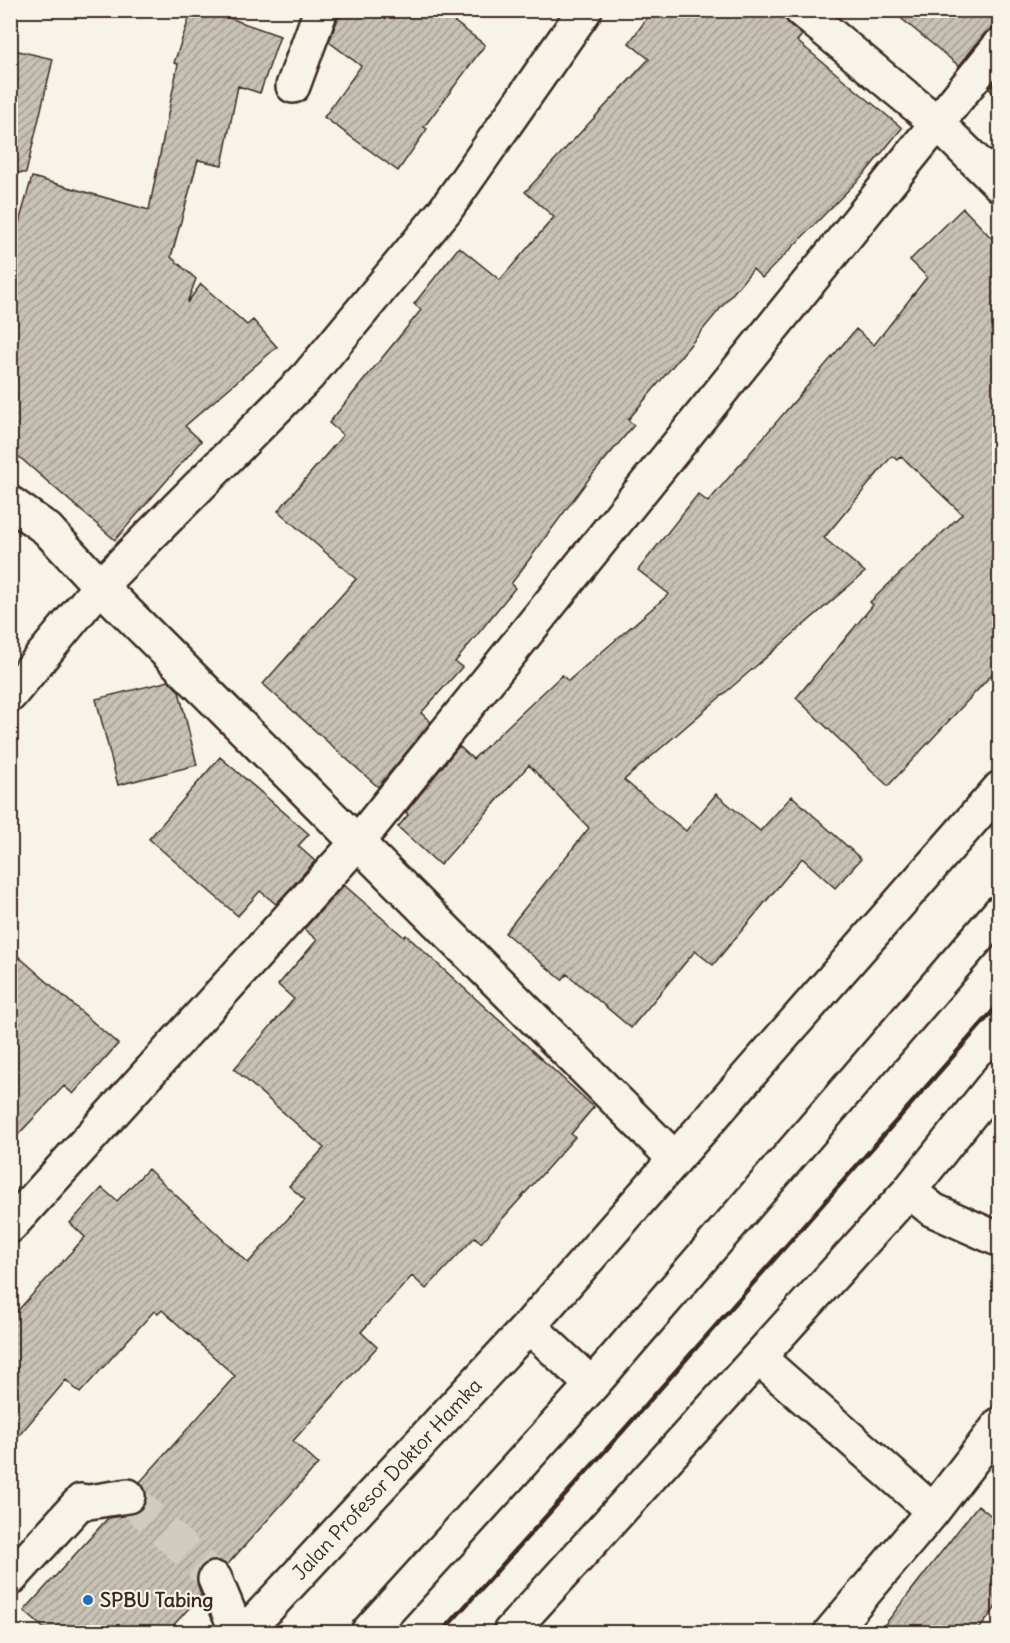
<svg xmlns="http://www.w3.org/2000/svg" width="1010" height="1643" viewBox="0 0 1010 1643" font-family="Delius,sans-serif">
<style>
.building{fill:url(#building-hatch);stroke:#3b2a1e;stroke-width:1.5}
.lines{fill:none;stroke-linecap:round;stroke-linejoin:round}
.minor-tunnel{stroke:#d1cbc0;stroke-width:33;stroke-dasharray:33 16;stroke-linecap:butt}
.minor-casing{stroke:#3b2a1e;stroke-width:38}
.highway-casing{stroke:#3b2a1e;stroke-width:38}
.minor{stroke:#f7f3e8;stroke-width:33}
.highway{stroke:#f7f3e8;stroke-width:33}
.rail{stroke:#3b2a1e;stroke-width:4.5}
.poi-dot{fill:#1f6fb2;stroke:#f7f3e8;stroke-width:2}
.labels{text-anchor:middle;stroke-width:4.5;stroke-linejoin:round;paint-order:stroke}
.street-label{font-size:20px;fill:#3b2a1e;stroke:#f7f3e8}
.poi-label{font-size:20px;font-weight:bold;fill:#3b2a1e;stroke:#f7f3e8;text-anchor:start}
</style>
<defs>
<pattern id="building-hatch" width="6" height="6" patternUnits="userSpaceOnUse" patternTransform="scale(1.5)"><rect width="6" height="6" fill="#c8c1b6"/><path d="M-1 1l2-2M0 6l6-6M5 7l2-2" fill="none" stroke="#a49d93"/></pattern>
</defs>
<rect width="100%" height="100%" fill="#f7f3e8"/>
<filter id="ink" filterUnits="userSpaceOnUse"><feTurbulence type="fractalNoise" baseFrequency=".0167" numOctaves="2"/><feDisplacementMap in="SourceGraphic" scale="12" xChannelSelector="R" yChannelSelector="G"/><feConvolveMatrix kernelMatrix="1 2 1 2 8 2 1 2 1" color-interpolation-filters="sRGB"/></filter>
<g filter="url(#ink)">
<!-- building -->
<path class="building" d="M192,10H207L280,36L260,93L238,86L222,165L198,160L171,257L196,279L187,303L201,284L247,325L253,320L277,347L185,426L201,441L115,540L10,449V254L32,177L149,210L178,64L174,63Z
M344,10H439L485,45L424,127L427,129L398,171L324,117L361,66L329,42L338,18Z
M653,10H783L784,17L789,24L802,35L797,41L902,128L866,172L762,278L753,269L628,420L634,425L588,480L511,584L515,588L455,662L462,667L421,713L431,722L378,787L263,684L356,579L278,511L343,435L329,423L421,310L414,304L459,247L500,280L554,217L525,192L649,59L629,43Z
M891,10H999V27L993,28L985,33L959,66Z
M10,49L53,59L26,173L10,172Z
M999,76V98L989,89Z
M963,208L999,246V667L888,786L796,698L873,605L870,602L962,514L901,456L897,460L892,456L824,538L865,572L624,780L686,831L716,794L760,831L792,796L861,859L835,888L802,858L713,965L695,951L631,1028L567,974L562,980L505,933L589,828L529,765L440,865L398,827L408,815L406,812L459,746L473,759L562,675L568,681L669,594L638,570L698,494L708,502L856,329L874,345L927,277L910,260Z
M169,681L179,691L197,765L118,785L96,699Z
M220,757L309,834L298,846L315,861L276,904L260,891L238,916L149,839Z
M344,885L404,937L406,935L594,1107L571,1134L575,1137L481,1243L475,1237L426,1289L412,1276L361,1332L377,1347L293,1441L318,1464L227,1565L217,1560L208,1562L201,1567L196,1577L201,1595L167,1632H48L24,1611L108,1518L131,1515L140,1510L146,1502L147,1494L140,1482L235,1376L162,1310L158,1314L154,1311L80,1393L66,1380L10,1446V1319L85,1237L70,1223L102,1188L117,1201L148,1169L248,1263L305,1200L289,1186L324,1148L234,1069L294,999L278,985L317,940L304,929Z
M10,949L118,1044L73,1094L64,1086L10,1143Z
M978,1505L999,1522V1603L977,1632H879Z"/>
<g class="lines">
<!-- minor-tunnel -->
<path class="minor-tunnel" d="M128,1496L215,1579"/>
<defs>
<path id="minor" d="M801,10L936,122L1000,185
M293,86L321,10
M10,503L47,529L100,586L675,1159
M10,695L100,586L308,376L446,209L585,10
M909,1191L933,1210L1000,1240
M10,1226L357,843L1000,45
M759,1358L933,1511
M10,1579L81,1501L89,1502L128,1496
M215,1579L237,1632
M510,1632L909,1191L1000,1077
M831,1632L933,1511L1000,1424"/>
<path id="highway" d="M529,1326L592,1385
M245,1632L529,1326L1000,788
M368,1632L592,1385L1000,912"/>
</defs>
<!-- minor casing -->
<use href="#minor" class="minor-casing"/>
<!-- highway casing -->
<use href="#highway" class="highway-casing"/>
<!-- minor -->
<use href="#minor" class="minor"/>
<!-- highway -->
<use href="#highway" class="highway"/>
<!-- rail -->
<path class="rail" d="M442,1632L622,1432L1000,1003"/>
</g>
</g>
<!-- markers -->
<circle class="poi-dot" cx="88" cy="1600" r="6"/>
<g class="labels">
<!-- street labels -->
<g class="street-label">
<text transform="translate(387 1479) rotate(-47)" y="7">Jalan Profesor Doktor Hamka</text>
</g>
<!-- poi labels -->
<g class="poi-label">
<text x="100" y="1607">SPBU Tabing</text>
</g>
</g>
<!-- margin -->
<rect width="1010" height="1643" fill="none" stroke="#f7f3e8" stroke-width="36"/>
<rect x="18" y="18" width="974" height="1607" fill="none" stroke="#3b2a1e" stroke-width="2" filter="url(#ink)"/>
</svg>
